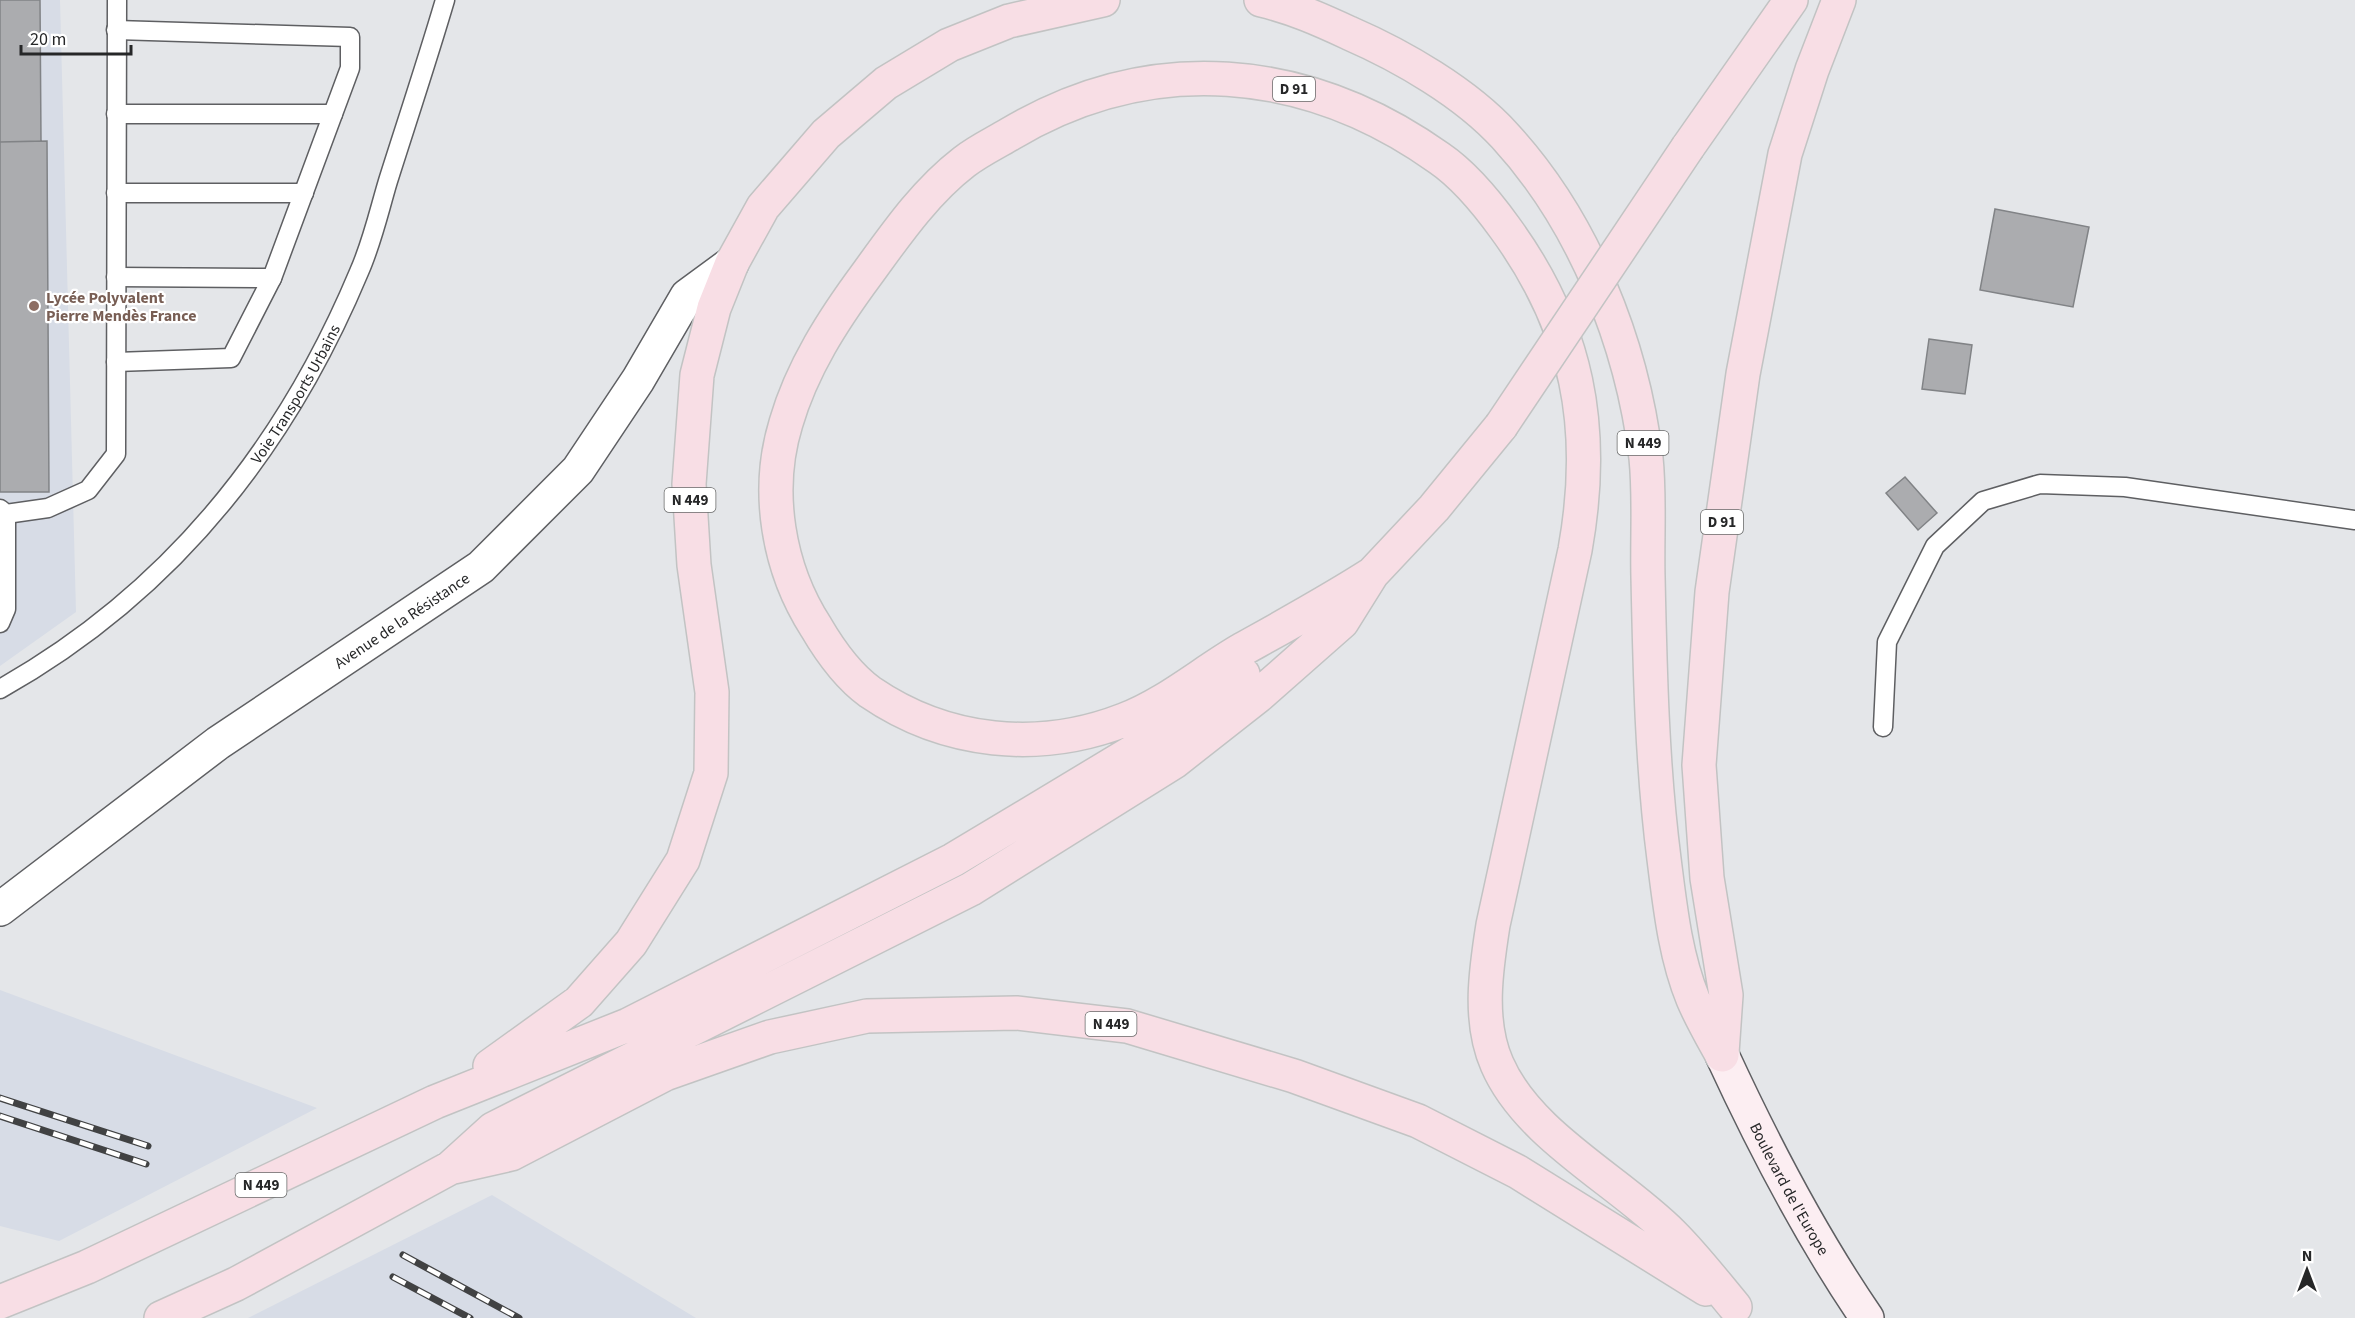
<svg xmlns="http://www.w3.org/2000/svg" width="2355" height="1318" viewBox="0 0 2355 1318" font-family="'Source Sans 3',sans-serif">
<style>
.built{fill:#d7dce6}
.building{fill:#abacaf;stroke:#818386;stroke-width:1.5}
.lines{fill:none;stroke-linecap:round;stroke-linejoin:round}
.service-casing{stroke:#5e5f62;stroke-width:21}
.minor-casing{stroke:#5e5f62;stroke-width:36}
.secondary-casing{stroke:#5e5f62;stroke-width:36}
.primary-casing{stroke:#c2c3c3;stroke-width:36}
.service{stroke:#fff;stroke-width:18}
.minor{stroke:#fff;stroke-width:33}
.secondary{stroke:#fceef2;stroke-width:33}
.primary{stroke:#f8dee5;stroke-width:33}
.rail-casing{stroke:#414243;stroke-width:7}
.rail{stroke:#fff;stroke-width:4.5;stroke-dasharray:14;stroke-linecap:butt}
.primary-bridge-casing{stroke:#c2c3c3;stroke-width:36;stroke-linecap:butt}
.primary-bridge{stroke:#f8dee5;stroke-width:33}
.education-dot{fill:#8d6e63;stroke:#fff;stroke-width:2}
.labels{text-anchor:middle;stroke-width:4.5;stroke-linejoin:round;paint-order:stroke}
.shield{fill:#fff;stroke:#676868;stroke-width:1.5}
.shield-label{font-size:15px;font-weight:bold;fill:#262728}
.education-label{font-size:16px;font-weight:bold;fill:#785e54;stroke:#fff;text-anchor:start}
.street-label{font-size:16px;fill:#262728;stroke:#fff}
</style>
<rect width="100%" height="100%" fill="#e4e6e9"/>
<!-- built -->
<path class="built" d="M0,0H60L76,612L0,666Z
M0,990L317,1108L59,1241L0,1226Z
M492,1195L696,1318H248Z"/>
<!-- building -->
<path class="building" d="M0,0H40L41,141L0,142Z
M47,141L49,492H0V142Z
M1995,209L2089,227L2073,307L1980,290Z
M1929,339L1972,345L1965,394L1922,389Z
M1905,477L1937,513L1918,530L1886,493Z"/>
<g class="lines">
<defs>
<g id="service">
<path d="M116,30L350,37V68L272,278L116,277"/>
<path d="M116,114H333"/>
<path d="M116,193H304"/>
<path d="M116,362L231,358L272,278"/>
<path d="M0,509L6,514L48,508L88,490L116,454L117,0"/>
<path d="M0,623L6,609V514"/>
<path id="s1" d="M0,689C169,594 285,449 359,272C372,243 379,211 388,181C407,121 427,61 445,0"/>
<path d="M1883,727L1887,642L1935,546L1983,501L2040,484L2125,487L2355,520"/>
</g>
<g id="minor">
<path id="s2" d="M0,909L218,743L481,567L578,470L638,380L687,296L732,263"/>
</g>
<g id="secondary">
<path id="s3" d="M1722,1055C1764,1146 1810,1235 1867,1318"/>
</g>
<path id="primary" d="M1261,0C1292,7 1321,20 1349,33C1402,56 1466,93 1505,136C1584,222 1632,343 1646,458C1650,497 1647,538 1648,577C1650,672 1652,765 1664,859C1670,906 1675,955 1693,999C1701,1018 1712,1037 1722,1055
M1688,147L1791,0
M1372,574C1330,601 1286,625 1243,649C1203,672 1168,703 1124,720C1039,753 946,744 870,692C848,676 830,651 816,627C778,568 765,491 786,423C802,368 833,320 867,274C896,234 925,192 964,162C978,151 995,143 1010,134C1151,50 1307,64 1439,158C1464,175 1487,203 1505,228C1578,328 1597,428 1575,550L1493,925C1486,969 1478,1021 1497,1064C1528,1136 1620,1181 1673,1235C1695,1257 1715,1283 1735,1307
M1722,1053L1726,995L1707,878L1699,765L1712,592L1743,374L1785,154L1812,70L1839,0
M490,1066L579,1002L631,943L683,860L711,773L712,692L694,565L689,484L697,375L714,308L732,263L763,207L826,134L886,83L949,45L1009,21L1103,0
M454,1167L511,1154L665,1074L770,1037L867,1016L1016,1013L1127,1026L1294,1076L1418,1121L1518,1172L1706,1289
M0,1302L87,1267L435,1102L628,1025L953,860L1161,735L1243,674
M161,1318L236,1284L450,1168L493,1129L971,889L1174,762L1258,696L1342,622L1372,574L1434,508L1501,426"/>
</defs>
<!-- service casing -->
<use href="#service" class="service-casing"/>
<!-- minor casing -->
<use href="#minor" class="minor-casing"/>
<!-- secondary casing -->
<use href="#secondary" class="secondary-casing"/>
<!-- primary casing -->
<use href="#primary" class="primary-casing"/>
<!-- service -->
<use href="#service" class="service"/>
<!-- minor -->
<use href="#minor" class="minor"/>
<!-- secondary -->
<use href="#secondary" class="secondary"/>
<!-- primary -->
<use href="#primary" class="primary"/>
<defs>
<path id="rail" d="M0,1098L148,1146
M0,1116L146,1164
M403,1255L519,1318
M393,1277L470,1318"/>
</defs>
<!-- rail casing -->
<use href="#rail" class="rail-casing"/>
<!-- rail -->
<use href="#rail" class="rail"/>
<defs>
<path id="primary-bridge" d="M1501,426L1688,147"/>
</defs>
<!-- primary-bridge casing -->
<use href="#primary-bridge" class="primary-bridge-casing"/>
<!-- primary-bridge -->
<use href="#primary-bridge" class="primary-bridge"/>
</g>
<!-- markers -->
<circle class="education-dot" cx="34" cy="306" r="6"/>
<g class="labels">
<!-- shield labels -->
<g class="shield">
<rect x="1273" y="77" width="42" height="24" rx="4.5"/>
<rect x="1617.5" y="431" width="51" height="24" rx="4.5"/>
<rect x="664.5" y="488" width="51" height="24" rx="4.5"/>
<rect x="1701" y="510" width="42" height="24" rx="4.5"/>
<rect x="1085.5" y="1012" width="51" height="24" rx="4.5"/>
<rect x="235.5" y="1173" width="51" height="24" rx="4.5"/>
</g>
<g class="shield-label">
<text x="1294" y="94">D 91</text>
<text x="1643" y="448">N 449</text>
<text x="690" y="505">N 449</text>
<text x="1722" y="527">D 91</text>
<text x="1111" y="1029">N 449</text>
<text x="261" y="1190">N 449</text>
</g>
<!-- education labels -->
<g class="education-label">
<text x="46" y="303">Lycée Polyvalent<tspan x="46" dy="18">Pierre Mendès France</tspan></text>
</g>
<!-- street labels -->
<g class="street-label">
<text dy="6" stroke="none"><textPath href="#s1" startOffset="423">Voie Transports Urbains</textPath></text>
<text dy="6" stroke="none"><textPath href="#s2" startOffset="495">Avenue de la Résistance</textPath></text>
<text dy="6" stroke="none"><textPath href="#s3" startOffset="150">Boulevard de l'Europe</textPath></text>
</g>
</g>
<!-- north arrow -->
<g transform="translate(2307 1270)" stroke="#ffffff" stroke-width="4.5" paint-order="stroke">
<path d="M0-4.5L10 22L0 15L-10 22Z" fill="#262728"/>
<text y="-9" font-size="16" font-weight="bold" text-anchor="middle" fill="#262728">N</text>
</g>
<!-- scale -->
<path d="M21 45v9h110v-9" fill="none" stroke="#262728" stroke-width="3"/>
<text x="30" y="45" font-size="18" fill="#262728" stroke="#ffffff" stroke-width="4.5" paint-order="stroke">20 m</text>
</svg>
